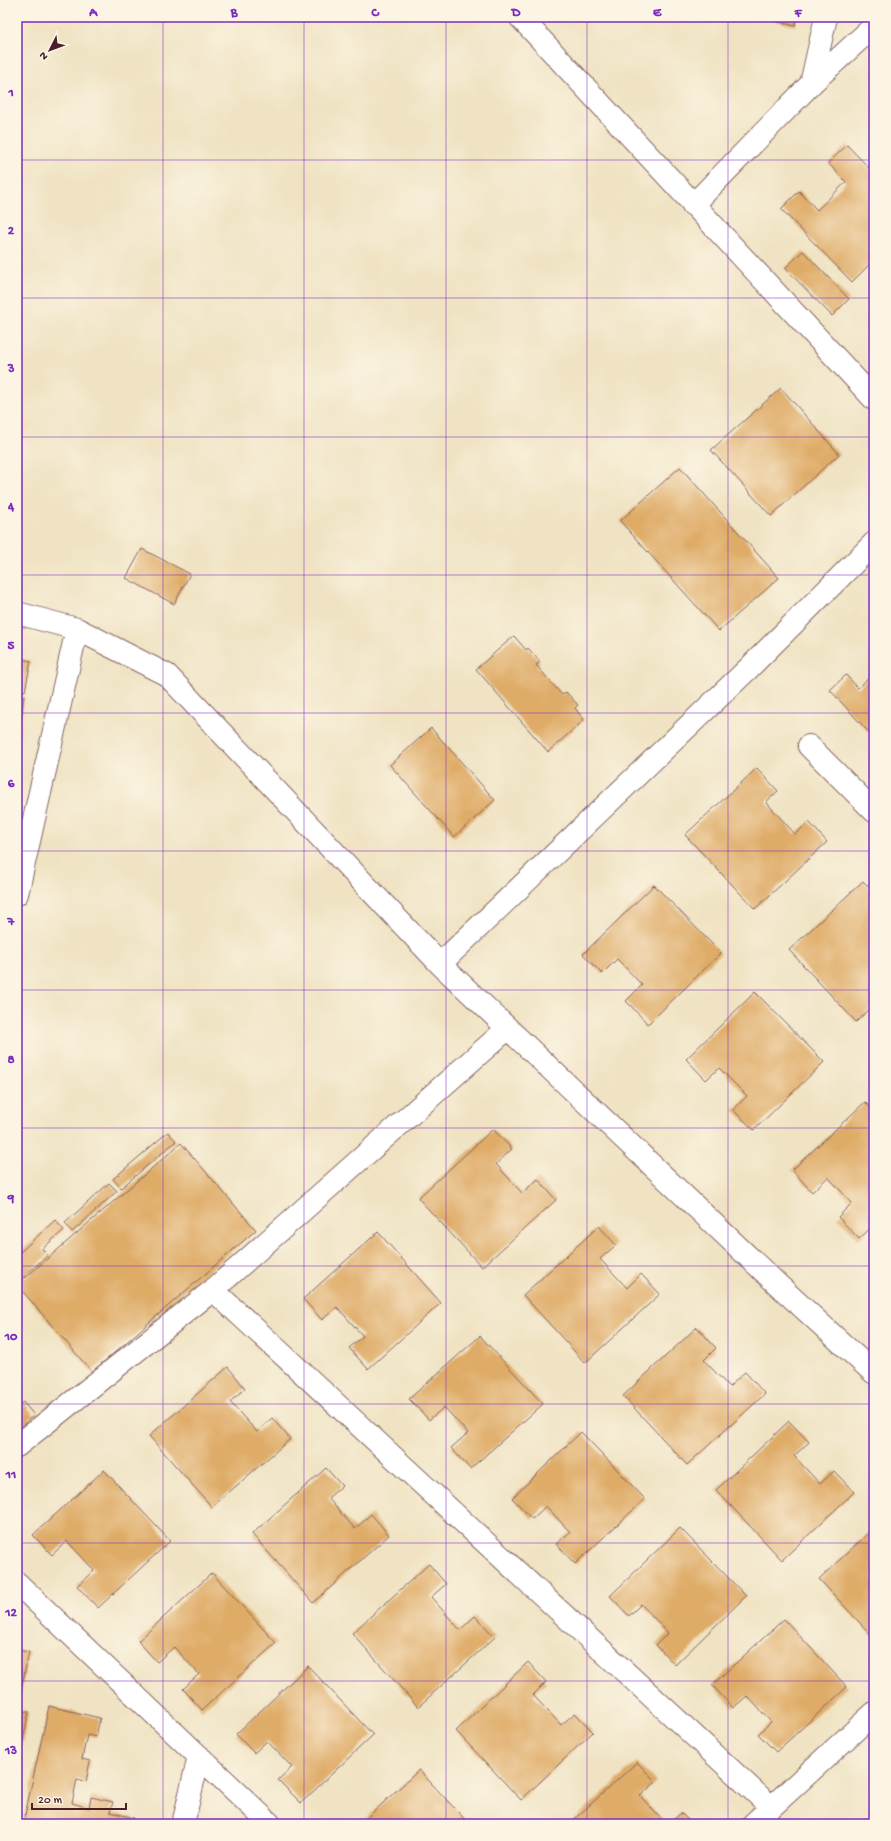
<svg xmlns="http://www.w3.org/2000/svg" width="891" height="1841" viewBox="0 0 891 1841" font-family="'Gochi Hand',sans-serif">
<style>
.building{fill:#dfac68}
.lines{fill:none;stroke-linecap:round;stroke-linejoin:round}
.minor-casing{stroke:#846460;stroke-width:24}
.minor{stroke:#fff;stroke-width:22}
.grid{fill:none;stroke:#7b2cbf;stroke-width:1;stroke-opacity:0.55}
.neatline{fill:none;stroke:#7b2cbf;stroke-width:1.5}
.grid-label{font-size:13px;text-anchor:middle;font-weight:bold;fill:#7b2cbf}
</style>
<rect width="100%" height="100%" fill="#fcf5e5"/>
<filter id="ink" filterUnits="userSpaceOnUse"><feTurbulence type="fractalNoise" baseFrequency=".025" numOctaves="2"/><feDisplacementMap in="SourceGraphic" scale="8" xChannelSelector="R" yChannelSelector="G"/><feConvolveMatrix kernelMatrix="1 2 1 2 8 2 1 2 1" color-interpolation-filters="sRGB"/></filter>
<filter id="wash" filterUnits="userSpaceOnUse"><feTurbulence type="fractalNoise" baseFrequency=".012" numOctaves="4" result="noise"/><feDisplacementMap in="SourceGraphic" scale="16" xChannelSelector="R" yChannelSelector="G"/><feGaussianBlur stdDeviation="0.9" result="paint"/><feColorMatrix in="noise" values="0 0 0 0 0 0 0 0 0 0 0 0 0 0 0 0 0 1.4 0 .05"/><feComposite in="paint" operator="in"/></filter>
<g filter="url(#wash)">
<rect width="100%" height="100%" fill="#f0e3c3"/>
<g id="blocks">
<!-- building -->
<path class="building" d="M760,17H797L795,26Z
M847,145L874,173V260L852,282L781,209L799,191L817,210L846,182L828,163Z
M803,251L849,299L832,316L785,268Z
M781,388L839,454L771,516L711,450Z
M680,467L779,578L719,631L620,521Z
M142,549L190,574L174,604L126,578Z
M514,636L526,650L528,648L540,662L536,665L562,695L566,692L578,705L575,708L584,720L548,752L476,669Z
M17,658L31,661L25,691L17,689Z
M874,673V738L830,690L846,675L858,688Z
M17,696H24L19,736H17Z
M431,728L495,800L454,837L390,765Z
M757,768L778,791L766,802L795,834L809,822L827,842L755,909L685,835Z
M863,881L874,893V913L871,916L874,918V1005L856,1022L789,950Z
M654,885L721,953L648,1024L626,1001L642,985L617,959L602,974L583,954Z
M755,992L824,1062L754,1130L733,1110L747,1096L719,1068L706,1080L686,1059Z
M865,1102L874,1112V1225L859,1239L838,1217L852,1203L828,1177L812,1192L792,1170Z
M493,1129L512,1149L496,1164L522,1193L538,1179L556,1200L482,1267L418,1198Z
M168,1132L176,1141L121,1188L113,1179Z
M181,1143L256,1230L92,1372L17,1285Z
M109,1183L117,1191L72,1232L65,1223Z
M55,1220L64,1230L42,1249L48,1255L17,1283V1255Z
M599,1226L616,1245L600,1259L627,1288L641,1274L660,1294L585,1363L523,1295Z
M378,1232L441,1303L368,1369L349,1348L363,1336L337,1307L322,1320L303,1299Z
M697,1327L716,1348L704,1360L729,1387L745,1372L765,1394L687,1465L623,1396Z
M480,1336L543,1404L470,1469L451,1448L468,1433L444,1407L429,1420L409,1399Z
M228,1367L245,1388L230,1402L257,1432L272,1418L290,1439L212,1507L149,1436Z
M23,1402L34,1415L17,1430V1407Z
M789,1421L809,1442L794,1456L820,1484L834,1471L854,1492L782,1560L716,1490Z
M581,1432L645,1499L575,1564L556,1544L570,1532L546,1506L532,1519L512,1498Z
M326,1468L342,1486L328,1498L355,1529L371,1514L389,1535L313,1603L252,1534Z
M104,1470L170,1541L98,1608L77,1586L94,1570L67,1541L52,1555L33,1535Z
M680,1528L746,1596L675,1665L656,1645L668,1633L641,1604L629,1616L610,1596Z
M874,1528V1638L819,1579Z
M429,1564L446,1584L431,1597L460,1630L475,1616L495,1637L418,1707L352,1633Z
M212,1573L276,1643L202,1710L183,1689L199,1674L174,1647L157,1662L138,1641Z
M784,1619L847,1687L776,1752L758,1734L771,1722L747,1696L733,1708L712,1685Z
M17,1650L29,1652L20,1695L17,1694Z
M528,1662L546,1682L533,1695L561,1725L575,1713L593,1732L521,1800L456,1731Z
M308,1666L373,1735L301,1803L278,1780L292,1767L267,1741L254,1753L236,1734Z
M49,1706L100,1718L96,1737L87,1735L82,1759L90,1761L86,1782L77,1779L72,1803L89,1808L91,1797L113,1802L110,1812L134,1818L133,1824H23Z
M17,1709L29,1712L19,1757H17Z
M637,1762L656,1782L640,1796L666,1824H569Z
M419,1770L469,1824H360Z
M681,1813L692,1824H669Z"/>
</g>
</g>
<g filter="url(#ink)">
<use href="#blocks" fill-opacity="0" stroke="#846460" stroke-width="1"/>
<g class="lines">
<defs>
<path id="minor" d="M520,17L874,399
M811,84L826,17
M693,205L811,84L874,26
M17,613L77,629L167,675L440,964L776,1283L874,1373
M809,746L874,811
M17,894L77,629
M440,964L749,668L874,543
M213,1290L771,1807
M17,1446L213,1290L507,1029
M17,1583L270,1824
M183,1824L199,1756
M753,1824L874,1713"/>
</defs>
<!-- minor casing -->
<use href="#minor" class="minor-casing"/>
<!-- minor -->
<use href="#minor" class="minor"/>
</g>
</g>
<!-- grid -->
<path class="grid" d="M163,17V1824M304,17V1824M446,17V1824M587,17V1824M728,17V1824M17,160H874M17,298H874M17,437H874M17,575H874M17,713H874M17,851H874M17,990H874M17,1128H874M17,1266H874M17,1404H874M17,1543H874M17,1681H874"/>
<!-- margin -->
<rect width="891" height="1841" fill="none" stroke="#fcf5e5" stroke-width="44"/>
<!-- north arrow -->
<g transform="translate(50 50) rotate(228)" stroke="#fcf5e5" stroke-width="3" paint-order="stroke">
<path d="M0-3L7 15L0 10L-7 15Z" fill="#4a1f2b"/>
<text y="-6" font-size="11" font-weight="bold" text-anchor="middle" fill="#4a1f2b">N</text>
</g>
<!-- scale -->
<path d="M32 1803v6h94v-6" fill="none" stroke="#4a1f2b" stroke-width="2"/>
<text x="38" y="1803" font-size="12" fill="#4a1f2b" stroke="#fcf5e5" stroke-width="3" paint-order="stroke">20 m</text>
<rect x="22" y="22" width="847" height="1797" class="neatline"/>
<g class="grid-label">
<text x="93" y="16">A</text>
<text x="234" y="16">B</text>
<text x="375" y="16">C</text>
<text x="516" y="16">D</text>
<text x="657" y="16">E</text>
<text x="798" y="16">F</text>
<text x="11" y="96">1</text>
<text x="11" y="234">2</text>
<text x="11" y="372">3</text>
<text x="11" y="510">4</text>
<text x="11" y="649">5</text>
<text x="11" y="787">6</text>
<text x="11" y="925">7</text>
<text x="11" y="1063">8</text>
<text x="11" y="1202">9</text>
<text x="11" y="1340">10</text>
<text x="11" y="1478">11</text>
<text x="11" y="1616">12</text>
<text x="11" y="1754">13</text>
</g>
</svg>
